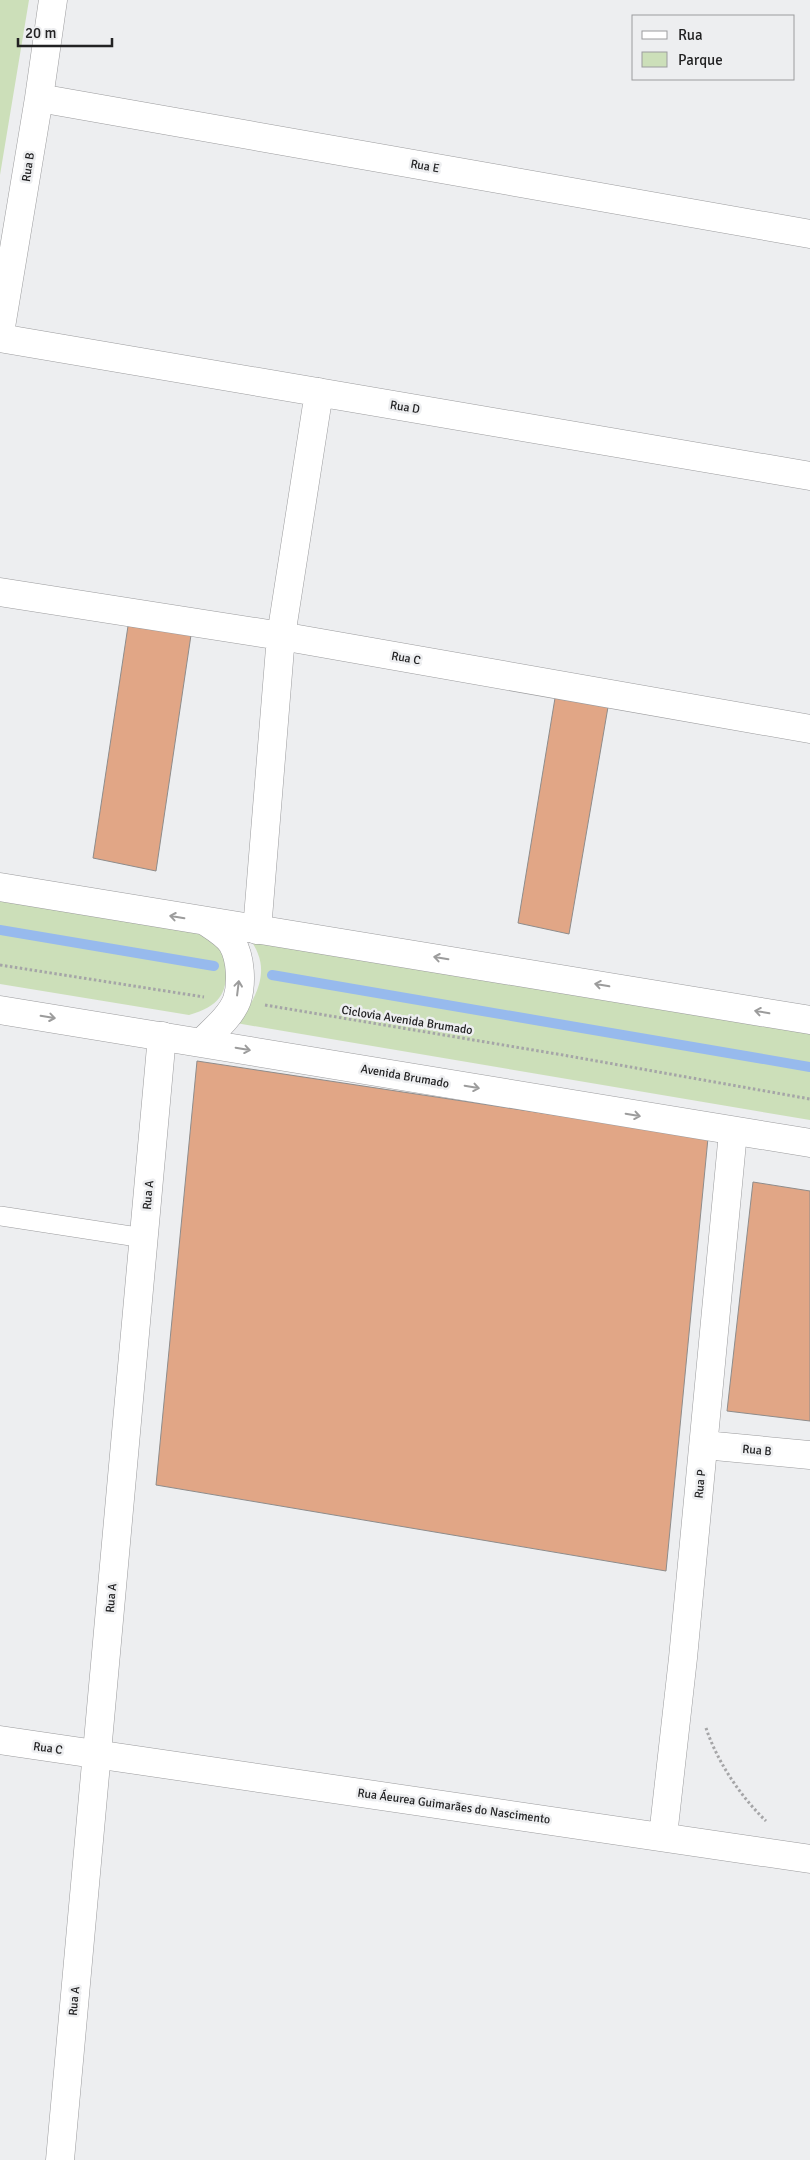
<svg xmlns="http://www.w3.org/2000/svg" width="810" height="2160" viewBox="0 0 810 2160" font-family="Signika,sans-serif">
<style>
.green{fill:#ccdfb9}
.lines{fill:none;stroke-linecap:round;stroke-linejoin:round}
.stream{stroke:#97baed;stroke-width:10}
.building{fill:#e1a686;stroke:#8e8c8b}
.service-casing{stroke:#9b9b9d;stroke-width:20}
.minor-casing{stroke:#9b9b9d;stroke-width:29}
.tertiary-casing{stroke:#9b9b9d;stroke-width:29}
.primary-casing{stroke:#9b9b9d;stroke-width:29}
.path{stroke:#a5a5a7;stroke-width:3;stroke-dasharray:2.5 2.5;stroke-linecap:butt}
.service{stroke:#fff;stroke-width:19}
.minor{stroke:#fff;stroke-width:28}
.tertiary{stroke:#fff;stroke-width:28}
.primary{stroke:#fff;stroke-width:28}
.oneway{stroke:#9c9c9c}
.labels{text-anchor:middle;stroke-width:5;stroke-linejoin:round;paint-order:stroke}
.street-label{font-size:12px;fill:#222223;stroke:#edeef0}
</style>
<rect width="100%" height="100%" fill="#edeef0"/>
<!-- green -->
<path class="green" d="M0,0H29L0,175Z
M0,896L194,924L226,954C228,990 225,1004 189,1015L0,984Z
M246,933L810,1028V1120L236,1023C252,1006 268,978 258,954C256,947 250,940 246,933Z"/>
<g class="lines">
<!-- stream -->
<path class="stream" d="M0,930L214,966
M272,975L810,1067"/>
</g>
<!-- building -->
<path class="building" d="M128,626L191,635L156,871L93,858Z
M555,698L608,707L569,934L518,923Z
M197,1061L708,1138L666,1571L156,1485Z
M753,1182L810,1191V1421L727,1411Z"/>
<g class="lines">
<defs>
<path id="service" d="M0,1216L144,1238"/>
<path id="minor" d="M39,98L810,234
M0,333L39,98L53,0
M0,338L810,476
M0,592L281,636L810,729
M257,930L281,636L319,392
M704,1445L810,1455
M0,1740L810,1859
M663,1836L683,1658L733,1132"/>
<path id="tertiary" d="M60,2160L162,1036"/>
<path id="primary" d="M0,887L810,1020
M0,1010L810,1143
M202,1042C214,1030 231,1016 237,1000C242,984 241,958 232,943C226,934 214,927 205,921"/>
</defs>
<!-- service casing -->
<use href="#service" class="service-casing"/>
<!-- minor casing -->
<use href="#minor" class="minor-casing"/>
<!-- tertiary casing -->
<use href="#tertiary" class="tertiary-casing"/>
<!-- primary casing -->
<use href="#primary" class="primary-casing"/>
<!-- path -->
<path class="path" d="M0,965L204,997
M265,1005L563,1055L810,1099
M706,1728C717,1761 740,1796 766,1821"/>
<!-- service -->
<use href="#service" class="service"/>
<!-- minor -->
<use href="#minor" class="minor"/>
<!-- tertiary -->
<use href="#tertiary" class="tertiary"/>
<!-- primary -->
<use href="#primary" class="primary"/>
</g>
<!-- one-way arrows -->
<defs><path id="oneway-shaft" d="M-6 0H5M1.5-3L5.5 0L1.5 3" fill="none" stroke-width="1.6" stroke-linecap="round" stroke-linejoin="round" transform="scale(1.25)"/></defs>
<g class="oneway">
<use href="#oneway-shaft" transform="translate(177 917) rotate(-171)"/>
<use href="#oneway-shaft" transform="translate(441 958) rotate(-171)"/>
<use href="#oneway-shaft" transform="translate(602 985) rotate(-170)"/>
<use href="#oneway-shaft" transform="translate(238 988) rotate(-83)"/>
<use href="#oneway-shaft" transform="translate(762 1012) rotate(-170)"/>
<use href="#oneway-shaft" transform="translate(48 1017) rotate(9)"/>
<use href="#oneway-shaft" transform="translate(243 1049) rotate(10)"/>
<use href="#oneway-shaft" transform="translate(472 1087) rotate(10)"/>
<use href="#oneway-shaft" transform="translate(633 1115) rotate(10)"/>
</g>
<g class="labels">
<!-- street labels -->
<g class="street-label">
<text transform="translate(425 166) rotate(10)" y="4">Rua E</text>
<text transform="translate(28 167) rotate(-81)" y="4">Rua B</text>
<text transform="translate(405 407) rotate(9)" y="4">Rua D</text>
<text transform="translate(406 658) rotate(10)" y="4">Rua C</text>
<text transform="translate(407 1020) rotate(9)" y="4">Ciclovia Avenida Brumado</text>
<text transform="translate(405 1076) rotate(10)" y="4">Avenida Brumado</text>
<text transform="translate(148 1195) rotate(-85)" y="4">Rua A</text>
<text transform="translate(757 1450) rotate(5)" y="4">Rua B</text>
<text transform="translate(700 1484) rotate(-84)" y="4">Rua P</text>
<text transform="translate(111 1598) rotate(-85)" y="4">Rua A</text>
<text transform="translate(48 1748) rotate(8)" y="4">Rua C</text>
<text transform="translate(454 1806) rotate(8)" y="4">Rua Áeurea Guimarães do Nascimento</text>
<text transform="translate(74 2001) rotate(-85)" y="4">Rua A</text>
</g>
</g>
<!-- legend -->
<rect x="632" y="15" width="162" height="65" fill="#edeef0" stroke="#9c9c9e"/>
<rect x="642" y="31" width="25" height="8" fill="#ffffff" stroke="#9c9c9e"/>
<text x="678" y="40" font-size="15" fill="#222223">Rua</text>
<rect x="642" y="52" width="25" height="15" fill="#ccdfb9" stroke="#9c9c9e"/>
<text x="678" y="65" font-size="15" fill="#222223">Parque</text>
<!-- scale -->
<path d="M18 38v8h94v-8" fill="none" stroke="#222223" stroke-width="2.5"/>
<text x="25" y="38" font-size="15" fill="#222223" stroke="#edeef0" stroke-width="4" paint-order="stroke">20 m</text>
</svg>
